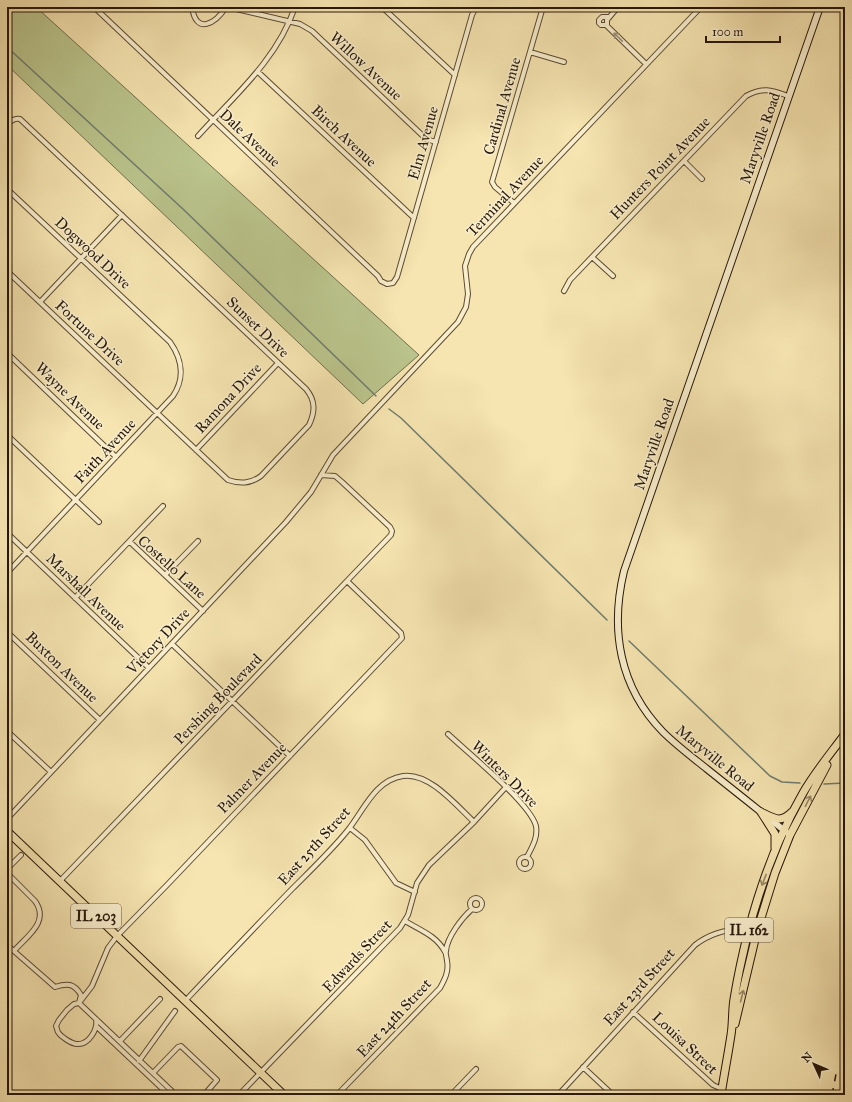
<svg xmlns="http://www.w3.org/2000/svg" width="852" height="1102" viewBox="0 0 852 1102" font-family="'IM FELL Great Primer',serif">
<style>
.green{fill:#bbc58d;stroke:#706e4c}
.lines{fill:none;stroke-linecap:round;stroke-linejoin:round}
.stream{stroke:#6d7c6e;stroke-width:1.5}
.minor-casing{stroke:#5a4a34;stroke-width:6}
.secondary-casing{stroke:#26170a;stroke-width:8}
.primary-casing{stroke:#26170a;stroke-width:9}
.minor{stroke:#f9eecc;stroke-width:4}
.secondary{stroke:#f9eecc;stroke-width:6}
.primary{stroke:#f6e5b1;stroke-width:7}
.rail{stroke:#26170a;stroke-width:1.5;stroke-dasharray:7 7;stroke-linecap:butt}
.oneway{stroke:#9a8d75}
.oneway2{stroke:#988866}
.labels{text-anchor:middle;stroke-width:3;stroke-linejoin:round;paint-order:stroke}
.shield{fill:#f9eecc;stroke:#655844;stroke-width:1}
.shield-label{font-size:14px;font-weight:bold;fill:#26170a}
.street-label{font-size:15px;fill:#26170a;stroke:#f9eecc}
</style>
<rect width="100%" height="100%" fill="#f6e5b1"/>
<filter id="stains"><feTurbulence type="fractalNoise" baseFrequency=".005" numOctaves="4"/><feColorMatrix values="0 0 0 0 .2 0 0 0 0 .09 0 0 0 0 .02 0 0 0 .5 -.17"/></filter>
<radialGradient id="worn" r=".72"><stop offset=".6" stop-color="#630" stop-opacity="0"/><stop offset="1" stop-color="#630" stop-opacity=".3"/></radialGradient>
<!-- green -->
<path class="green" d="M7,7H36L419,355L363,404L7,65Z"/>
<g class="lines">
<!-- stream -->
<path class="stream" d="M7,47L184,210L376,396
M389,409L401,418L607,620
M629,641L770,776L782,782L800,783
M824,784L845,783"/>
<defs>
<path id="minor" d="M94,7L378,276L381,281L387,284L393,283L397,277L472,15L476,7
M192,7C196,36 216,23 226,7
M228,7L300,24L312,31L422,135L426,139L436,142
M382,7L455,75
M618,7L607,20V26L646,64
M607,25H601L599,23V20L602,17H608
M530,52L564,62
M258,72L414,218
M7,125C11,121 14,118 20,119L306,389C316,401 315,412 309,425L261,476C250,484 240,484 228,480L7,271
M198,136C234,96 277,60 295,7
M684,161L702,179
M7,189L170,342C182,359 185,378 173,396L7,573
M514,203L495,187L492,182L543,7
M592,257L613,276
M564,291L570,280L746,96C763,87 771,90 788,96
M40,302L122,215
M7,353L116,457
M7,435L99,522
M196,450L278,363
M7,533L149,668
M130,542L203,611
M165,575L198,541
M75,598L163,506
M7,632L100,720
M172,644L290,756
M7,731L51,772
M448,734C467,752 530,803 536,826C538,838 532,847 527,857
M7,819L286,522L311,492L333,455L458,322L466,307L468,294L465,266L469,254L473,247L701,7
M350,828L365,840L396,883L415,892
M519 863a6 6 0 1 1 12 0a6 6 0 1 1-12 0Z
M7,869L21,855
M7,873L35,901C50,922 27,936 14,951
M60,881L391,535L392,531L390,527L342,482L335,476L321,475
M470 904a6 6 0 1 1 12 0a6 6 0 1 1-12 0Z
M405,921C420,930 437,936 445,952
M7,945L55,987C67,983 74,983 81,995L79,1003L176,1095
M185,1001C221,963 256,926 292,889C311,870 331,851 348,830C364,810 375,780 403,776C429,772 456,805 474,822
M633,1012L713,1085L722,1089
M96,1019C98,1029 89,1045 77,1044C72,1044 61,1037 58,1032C57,1030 57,1028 56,1026L59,1020L67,1010L74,1004L79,1003L92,986L108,948L117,936L168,884L402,638L401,633L347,581
M97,1027L169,1095
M120,1041L160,999
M139,1061L175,1011
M583,1067L613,1095
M153,1073L178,1047L181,1046L217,1080L204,1095
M239,1095L400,928L408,915L417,883L429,865L474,822L506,787
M337,1095L440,988C445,979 449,971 447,961C447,958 445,954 446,951C447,937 462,918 472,909
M451,1095L476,1069
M558,1095L695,945C711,933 729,928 749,930"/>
<path id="secondary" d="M790,835C762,813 735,791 707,769C692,757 676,745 663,732C619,687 610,629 624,571L820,7"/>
<path id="primary" d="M761,812L775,834V848
M763,813C775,819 781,823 792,812
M7,831L284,1095
M735,1024L757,931L775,873L790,835L827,765
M721,1095C724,1075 728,1055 731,1035C733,1023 732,1011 734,999C746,928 767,856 803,793C815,772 831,753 845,734"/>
</defs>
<!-- minor casing -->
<use href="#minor" class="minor-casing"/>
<!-- secondary casing -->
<use href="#secondary" class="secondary-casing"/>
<!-- primary casing -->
<use href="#primary" class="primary-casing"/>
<!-- minor -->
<use href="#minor" class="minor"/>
<!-- secondary -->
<use href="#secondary" class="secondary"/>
<!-- primary -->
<use href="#primary" class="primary"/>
<!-- rail -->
<path class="rail" d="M832,1095L836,1074"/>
</g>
<!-- one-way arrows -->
<defs><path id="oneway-shaft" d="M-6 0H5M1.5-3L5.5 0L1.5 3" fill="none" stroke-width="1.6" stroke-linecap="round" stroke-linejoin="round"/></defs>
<use class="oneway" href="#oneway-shaft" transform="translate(618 37) rotate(-136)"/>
<g class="oneway2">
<use href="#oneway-shaft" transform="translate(808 801) rotate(-63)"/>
<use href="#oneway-shaft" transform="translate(764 880) rotate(111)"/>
<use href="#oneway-shaft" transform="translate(742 996) rotate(-76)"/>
</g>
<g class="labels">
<!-- shield labels -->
<g class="shield">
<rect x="71" y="904" width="50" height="24" rx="3"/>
<rect x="725" y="918" width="48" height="24" rx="3"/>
</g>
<g class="shield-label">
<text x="96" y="921">IL 203</text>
<text x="749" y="935">IL 162</text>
</g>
<!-- street labels -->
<g class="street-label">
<text transform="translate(366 66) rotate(43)" y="5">Willow Avenue</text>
<text transform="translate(502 106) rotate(-74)" y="5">Cardinal Avenue</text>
<text transform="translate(344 136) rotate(43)" y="5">Birch Avenue</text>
<text transform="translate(250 138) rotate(43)" y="5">Dale Avenue</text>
<text transform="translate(760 138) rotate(-71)" y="5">Maryville Road</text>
<text transform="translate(423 143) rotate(-74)" y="5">Elm Avenue</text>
<text transform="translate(660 168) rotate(-46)" y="5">Hunters Point Avenue</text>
<text transform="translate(505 196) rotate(-47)" y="5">Terminal Avenue</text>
<text transform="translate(93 253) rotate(43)" y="5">Dogwood Drive</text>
<text transform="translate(258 327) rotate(44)" y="5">Sunset Drive</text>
<text transform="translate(90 333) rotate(43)" y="5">Fortune Drive</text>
<text transform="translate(70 396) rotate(44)" y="5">Wayne Avenue</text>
<text transform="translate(228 398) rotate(-47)" y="5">Ramona Drive</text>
<text transform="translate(654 444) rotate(-71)" y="5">Maryville Road</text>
<text transform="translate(105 451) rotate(-47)" y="5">Faith Avenue</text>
<text transform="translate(172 567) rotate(42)" y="5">Costello Lane</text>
<text transform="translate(86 592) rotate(44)" y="5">Marshall Avenue</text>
<text transform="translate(158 641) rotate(-47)" y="5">Victory Drive</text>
<text transform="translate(62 667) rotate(44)" y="5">Buxton Avenue</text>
<text transform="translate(218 699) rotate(-46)" y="5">Pershing Boulevard</text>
<text transform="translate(715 758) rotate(39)" y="5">Maryville Road</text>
<text transform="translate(505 774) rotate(45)" y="5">Winters Drive</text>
<text transform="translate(252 778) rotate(-46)" y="5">Palmer Avenue</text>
<text transform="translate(314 846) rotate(-48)" y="5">East 25th Street</text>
<text transform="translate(357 956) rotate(-47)" y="5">Edwards Street</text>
<text transform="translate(639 987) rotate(-48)" y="5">East 23rd Street</text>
<text transform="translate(394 1018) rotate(-47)" y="5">East 24th Street</text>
<text transform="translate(685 1043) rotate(43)" y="5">Louisa Street</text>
</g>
</g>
<!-- margin -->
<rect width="852" height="1102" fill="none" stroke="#f6e5b1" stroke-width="24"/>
<rect x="8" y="8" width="836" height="1086" fill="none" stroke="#26170a" stroke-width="2"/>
<rect x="12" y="12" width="828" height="1078" fill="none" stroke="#26170a"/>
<!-- north arrow -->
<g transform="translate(814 1064) rotate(314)" stroke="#f9eecc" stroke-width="3" paint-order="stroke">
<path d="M0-3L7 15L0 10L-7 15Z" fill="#26170a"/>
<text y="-6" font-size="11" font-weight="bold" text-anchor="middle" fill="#26170a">N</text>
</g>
<!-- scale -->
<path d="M706 36v6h74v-6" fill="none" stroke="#26170a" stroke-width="2"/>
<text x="712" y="36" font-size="12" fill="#26170a" stroke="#f9eecc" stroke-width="3" paint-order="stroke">100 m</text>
<rect width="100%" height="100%" filter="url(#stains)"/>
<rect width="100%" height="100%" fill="url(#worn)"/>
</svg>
